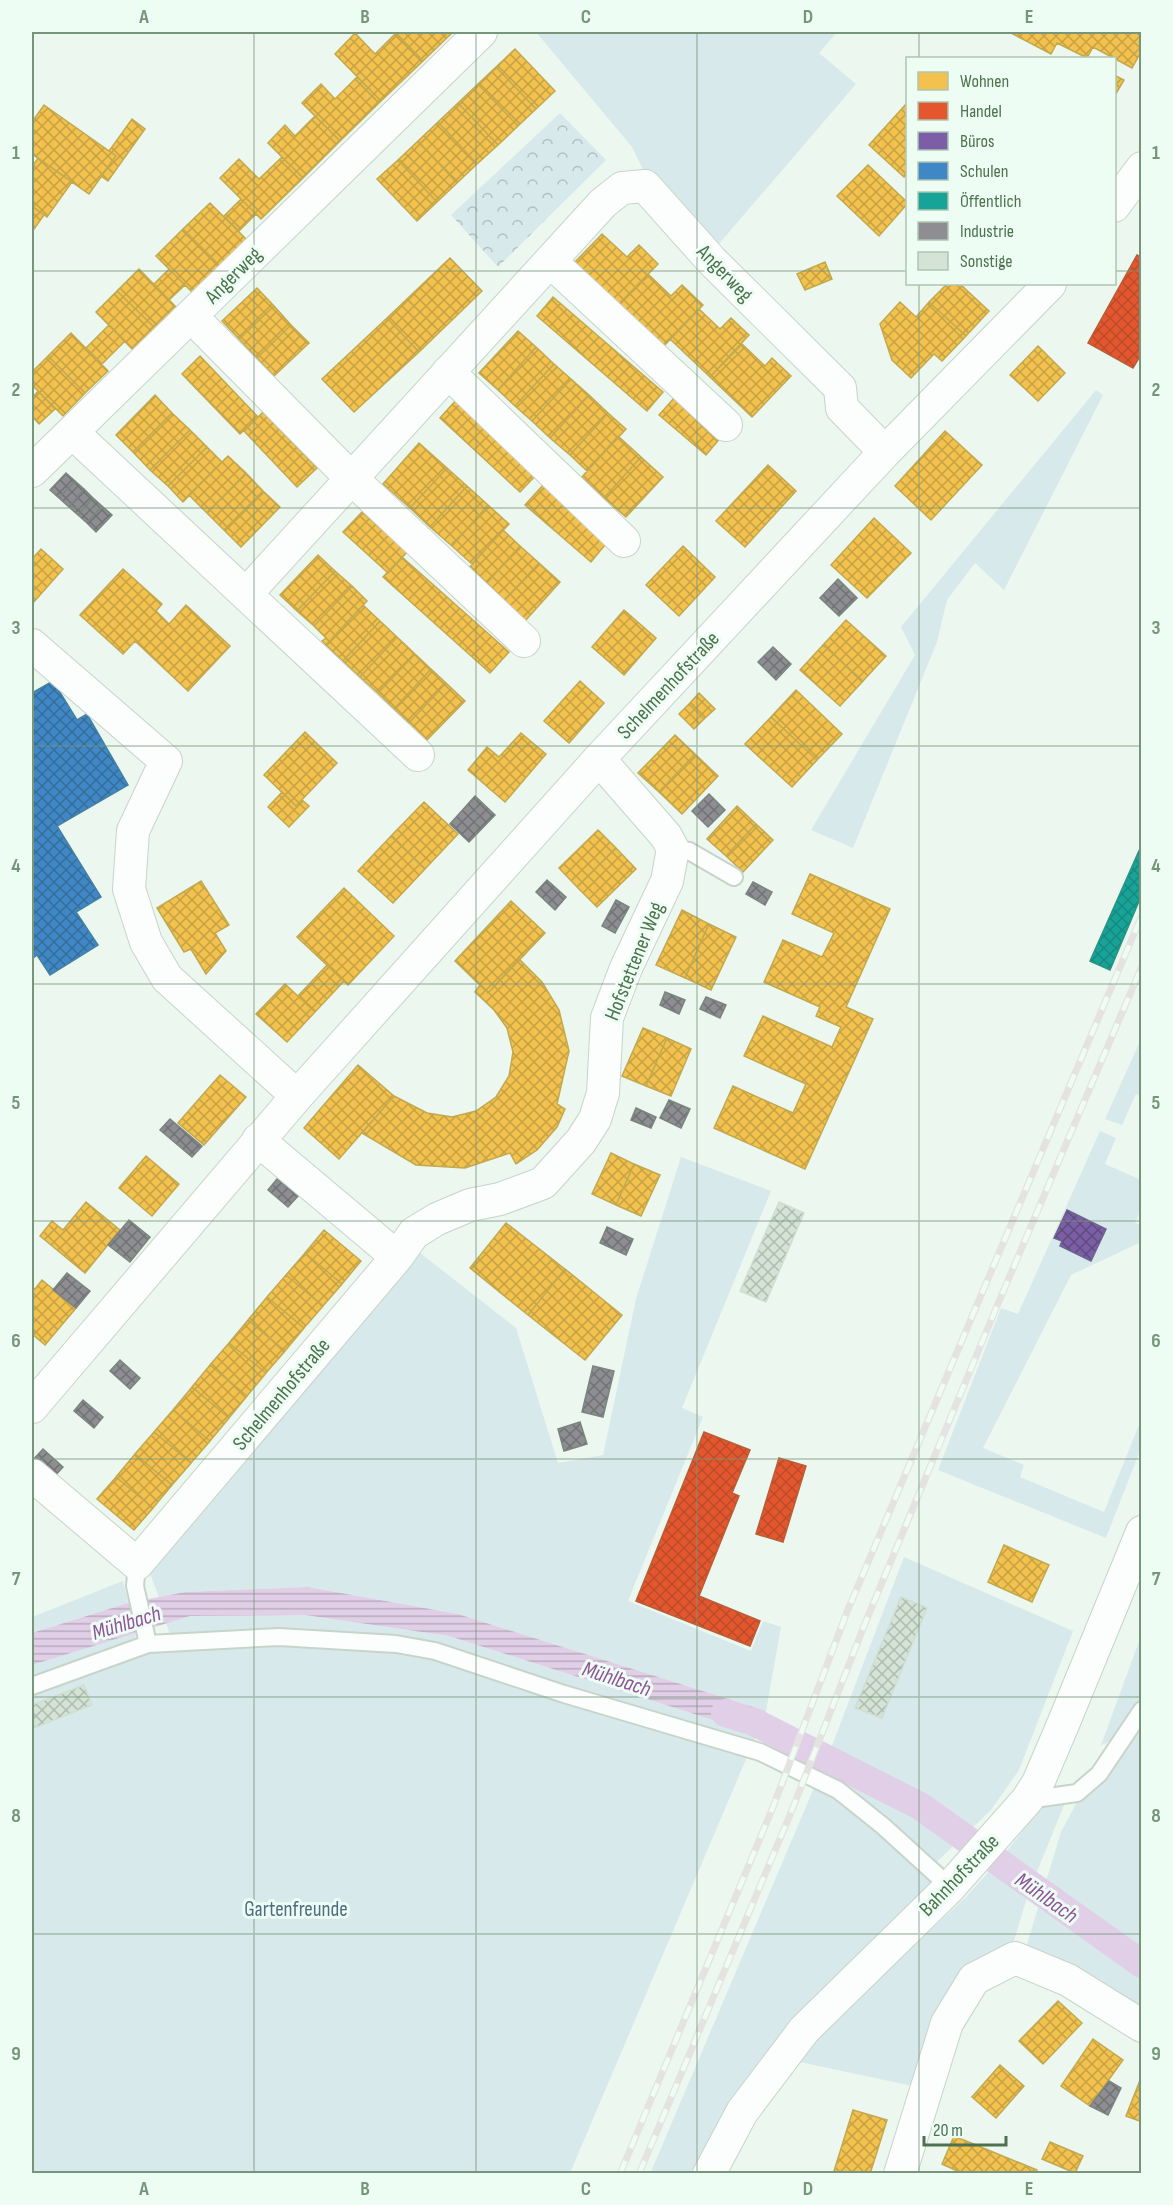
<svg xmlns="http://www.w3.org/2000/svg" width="1173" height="2205" viewBox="0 0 1173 2205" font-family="'Sofia Sans Condensed',sans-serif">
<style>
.green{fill:#d8e9eb}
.park{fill:url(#park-crowns)}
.water{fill:url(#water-rules)}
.homes{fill:url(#homes-cross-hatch);stroke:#c1a94f;stroke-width:1.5}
.shops{fill:url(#shops-cross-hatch);stroke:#b75f38;stroke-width:1.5}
.offices{fill:url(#offices-cross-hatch);stroke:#6e648d;stroke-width:1.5}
.schools{fill:url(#schools-cross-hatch);stroke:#4481a2;stroke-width:1.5}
.public{fill:url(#public-cross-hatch);stroke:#289482;stroke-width:1.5}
.industry{fill:url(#industry-cross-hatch);stroke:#7a857e;stroke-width:1.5}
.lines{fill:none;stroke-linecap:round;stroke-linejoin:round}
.canal{stroke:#e1cfe7;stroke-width:28}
.building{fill:url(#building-cross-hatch);stroke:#cfdfd1;stroke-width:1.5}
.service-casing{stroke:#c7d4c9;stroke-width:20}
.minor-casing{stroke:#c7d4c9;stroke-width:34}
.service{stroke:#fcfefd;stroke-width:16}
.minor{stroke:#fcfefd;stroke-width:32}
.rail-casing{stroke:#e4e3e2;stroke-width:7}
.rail{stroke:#eefdf3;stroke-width:4.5;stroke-dasharray:14;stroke-linecap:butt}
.grid{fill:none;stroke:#77957a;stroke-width:1.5;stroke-opacity:0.55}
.labels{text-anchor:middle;stroke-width:6;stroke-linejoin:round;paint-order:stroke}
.street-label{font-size:21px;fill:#4e7250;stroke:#eefdf3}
.park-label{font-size:21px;fill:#4d6d82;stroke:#eefdf3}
.water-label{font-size:22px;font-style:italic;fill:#8e5498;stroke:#eefdf3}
.neatline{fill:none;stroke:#77957a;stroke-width:2}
.grid-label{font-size:20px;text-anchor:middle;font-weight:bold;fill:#77957a}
</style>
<defs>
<pattern id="park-crowns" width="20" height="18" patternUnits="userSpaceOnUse" patternTransform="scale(1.5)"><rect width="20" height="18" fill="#d8e9eb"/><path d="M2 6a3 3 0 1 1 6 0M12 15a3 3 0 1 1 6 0" fill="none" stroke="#b1c1c1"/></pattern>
<pattern id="water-rules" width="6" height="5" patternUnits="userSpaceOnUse" patternTransform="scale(1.5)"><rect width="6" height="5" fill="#e1cfe7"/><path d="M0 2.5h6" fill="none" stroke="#b9acbe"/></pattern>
<pattern id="homes-cross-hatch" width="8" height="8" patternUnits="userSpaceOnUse" patternTransform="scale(1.5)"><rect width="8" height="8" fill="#f2c14e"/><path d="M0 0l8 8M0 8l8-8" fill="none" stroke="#c6a143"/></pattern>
<pattern id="shops-cross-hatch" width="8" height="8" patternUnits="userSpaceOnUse" patternTransform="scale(1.5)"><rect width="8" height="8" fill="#e4572e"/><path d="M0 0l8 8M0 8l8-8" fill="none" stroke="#bb4c2a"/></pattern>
<pattern id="offices-cross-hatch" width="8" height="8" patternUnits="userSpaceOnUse" patternTransform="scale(1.5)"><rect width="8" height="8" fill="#7b5ea7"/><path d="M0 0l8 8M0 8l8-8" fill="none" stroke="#5d4c7c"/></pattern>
<pattern id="schools-cross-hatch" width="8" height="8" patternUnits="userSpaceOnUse" patternTransform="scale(1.5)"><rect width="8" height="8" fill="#3f88c5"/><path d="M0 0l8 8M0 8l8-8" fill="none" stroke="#356e9a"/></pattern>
<pattern id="public-cross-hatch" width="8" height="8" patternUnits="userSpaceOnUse" patternTransform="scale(1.5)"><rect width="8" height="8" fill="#17a398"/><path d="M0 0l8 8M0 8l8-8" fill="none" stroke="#17897e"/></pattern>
<pattern id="industry-cross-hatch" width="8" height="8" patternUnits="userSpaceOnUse" patternTransform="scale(1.5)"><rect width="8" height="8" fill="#8d8d92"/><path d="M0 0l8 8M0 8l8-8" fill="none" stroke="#707274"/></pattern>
<pattern id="building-cross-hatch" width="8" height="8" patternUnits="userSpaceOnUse" patternTransform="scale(1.5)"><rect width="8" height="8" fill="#d4e3d6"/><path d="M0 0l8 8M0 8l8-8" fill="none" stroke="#aebcb0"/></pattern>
</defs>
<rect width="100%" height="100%" fill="#ecf7ef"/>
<!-- green -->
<path class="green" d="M536,32H837L819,53L856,84L712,252L650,184L632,147Z
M1096,390L1103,395L1004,590L975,563L947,600L937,642L853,848L811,830L915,655L901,627Z
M1141,1039V1096L1136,1094L1122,1125L1105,1119Z
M1100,1131L1116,1138L1105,1164L1141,1180V1208L1135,1223L1141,1225L1139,1243L1071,1275L983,1448L1024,1465L1020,1477L1104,1512L1141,1420V1448L1106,1538L938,1470L1001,1308L1018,1314Z
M681,1157L771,1191L682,1408L703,1417L628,1601L751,1651L763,1621L781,1627L766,1711L458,1614L308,1587L185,1592L159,1597L147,1566L415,1249L516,1328L558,1463L603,1455L636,1299Z
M904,1557L1073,1631L1019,1770L991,1810L924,1874L934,1887L698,2173L650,2174L833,1743Z
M123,1581L128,1603L32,1633V1617Z
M305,1615L449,1636L757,1734L754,1741L564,1690L436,1644L170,1635L166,1623L190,1616Z
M135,1632L136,1642L32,1681V1665Z
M1141,1636V2016L1024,1954L1061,1832L1109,1742L1101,1745Z
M272,1643L390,1648L436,1657L747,1757L570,2173H32V1693L165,1647Z
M1066,1800L1028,1894L1010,1954L969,1975L922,2088L795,2061L848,2007L965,1898L1004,1855L1043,1804Z"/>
<!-- park -->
<path class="park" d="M560,113L606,160L498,267L451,215Z"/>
<!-- water -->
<path class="water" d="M308,1587L458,1614L766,1711L757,1734L449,1636L305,1615L190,1616L32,1665V1633L128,1603L185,1592Z"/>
<!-- homes -->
<path class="homes" d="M394,32H453L423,61Z
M1015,32H1142V50L1132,68L1093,47L1087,58L1057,43L1051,54L1013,34Z
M355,33L375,54L396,33L423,61L381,101L335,54Z
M515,49L555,91L536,109L496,67Z
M496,67L536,109L518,126L478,84Z
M1114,75L1124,80L1114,97Z
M357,77L381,101L340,141L302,103L321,84L335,99Z
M478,84L518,126L498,145L458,103Z
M908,102V173L904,177L869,145Z
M458,103L498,145L477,164L438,122Z
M44,105L116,156L89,194L32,154V122Z
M315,116L340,141L303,178L268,143L285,125L295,136Z
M132,119L145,129L108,181L101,176L116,156L109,151Z
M438,122L477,164L457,183L418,141Z
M418,141L457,183L437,202L398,160Z
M282,157L303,178L261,219L220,178L239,159L259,179Z
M38,158L72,182L47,217L32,206V167Z
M398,160L437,202L417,221L377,179Z
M868,165L908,203L879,236L837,196Z
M241,199L256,214L239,231L224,216Z
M210,203L251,244L224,270L183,229Z
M33,207L44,215L32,232V209Z
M183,229L224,270L197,297L156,256Z
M602,234L627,257L639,245L658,264L618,305L574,263Z
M450,258L482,291L419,352L387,318Z
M825,262L832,279L805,290L797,274Z
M139,269L176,307L155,328L117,291Z
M169,269L185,285L169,300L154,284Z
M648,274L671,296L682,285L703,305L663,347L618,305Z
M947,284H960L989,311L966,336L929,302Z
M257,288L274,306L239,339L222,321Z
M117,291L155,328L133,350L96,312Z
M553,297L663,392L647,411L537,316Z
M900,302L916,317L929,302L966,336L942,361L934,354L911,378L892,360L880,324Z
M274,306L291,325L257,358L239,339Z
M699,309L720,329L731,318L749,335L710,377L670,339Z
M387,318L419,352L354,412L322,379Z
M109,325L125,341L102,364L86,348Z
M291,325L309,343L274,376L257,358Z
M518,331L536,347L498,390L479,373Z
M71,333L108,371L85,393L48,356Z
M742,344L765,366L772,358L791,376L752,417L710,377Z
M1038,346L1065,373L1038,401L1010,375Z
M536,347L554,364L515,406L498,390Z
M48,356L85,393L63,416L32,385V372Z
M200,356L258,417L240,434L182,374Z
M554,364L571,379L532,421L515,406Z
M571,379L589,395L550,438L532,421Z
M38,391L55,409L39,424L32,416V398Z
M155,395L172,413L133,452L116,435Z
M589,395L608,413L570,455L550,438Z
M675,397L722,436L706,455L659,415Z
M457,399L538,473L520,492L440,418Z
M263,412L317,468L297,487L244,431Z
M172,413L190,430L150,470L133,452Z
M608,413L626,429L587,471L570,455Z
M190,430L207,447L168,486L150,470Z
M945,431L982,465L931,520L895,486Z
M618,436L641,457L604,498L582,477Z
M419,443L447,468L410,508L383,484Z
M207,447L222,462L183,502L168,486Z
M228,456L246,473L207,513L189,495Z
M641,457L663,477L626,517L604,498Z
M768,465L796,491L745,547L716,521Z
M447,468L467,486L430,527L410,508Z
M246,473L263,491L224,530L207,513Z
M544,484L609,540L591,562L525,505Z
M467,486L488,505L452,546L430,527Z
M263,491L280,507L241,547L224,530Z
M488,505L509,524L472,564L452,546Z
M362,512L407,552L388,573L343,532Z
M874,518L911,553L867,598L831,565Z
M503,530L520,546L485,585L467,570Z
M520,546L539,563L503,602L485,585Z
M683,546L715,577L679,616L646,585Z
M41,549L63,569L32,604V559Z
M318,555L335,571L297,611L280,595Z
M402,557L509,652L490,673L383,577Z
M539,563L560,582L525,621L503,602Z
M123,569L162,604L156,611L169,624L186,605L230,646L188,691L135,641L123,654L80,615Z
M335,571L352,586L314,626L297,611Z
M352,586L367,601L326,645L322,641L326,638L314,626Z
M363,605L380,621L343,661L326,645Z
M624,610L656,638L624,675L592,647Z
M846,620L886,656L863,681L823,645Z
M380,621L397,637L360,677L343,661Z
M397,637L415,654L378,693L360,677Z
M823,645L863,681L840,706L800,670Z
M415,654L431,669L394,709L378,693Z
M431,669L446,683L409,723L394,709Z
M580,681L604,703L569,743L544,721Z
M446,683L465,701L426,741L408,724Z
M796,690L842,734L817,760L771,717Z
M699,693L715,709L704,719L689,704Z
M689,704L704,719L694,729L679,714Z
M771,717L817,760L792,787L745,744Z
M305,732L337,763L296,806L264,775Z
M521,733L546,754L505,802L468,770L487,747L499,757Z
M675,735L695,754L659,792L638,773Z
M695,754L718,776L682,814L659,792Z
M282,792L296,806L302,800L309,806L289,827L268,807Z
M424,802L458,834L425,869L391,836Z
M737,806L756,824L726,856L707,839Z
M756,824L773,840L743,872L726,856Z
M598,830L616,848L577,887L559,868Z
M391,836L425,869L393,903L358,871Z
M616,848L636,869L597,907L577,887Z
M810,874L890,909L846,1007L873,1019L805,1169L714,1128L733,1086L793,1113L806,1084L744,1056L763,1016L832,1047L841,1027L816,1016L820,1007L764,982L783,940L822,957L834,933L792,914Z
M201,881L229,925L215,933L226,951L206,974L191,949L184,952L157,908Z
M344,888L394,936L348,985L297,937Z
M511,901L545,933L488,993L455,961Z
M682,910L709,924L685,978L656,965Z
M709,924L736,937L711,990L685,978Z
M519,959L542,982L559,1010L569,1051L557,1104L565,1109L557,1127L537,1150L516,1164L510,1153L465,1168L416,1165L362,1133L394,1096L427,1113L452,1117L476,1111L496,1097L509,1076L513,1052L507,1028L494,1010L475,992L480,985L488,993Z
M327,965L344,981L315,1012L298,996Z
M285,984L315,1012L287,1042L256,1014Z
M643,1028L667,1038L646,1086L622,1076Z
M667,1038L691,1049L671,1096L646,1086Z
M358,1065L394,1096L339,1159L304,1128Z
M220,1075L246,1097L204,1145L178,1123Z
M611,1153L634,1164L616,1205L592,1194Z
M146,1156L179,1184L152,1216L119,1188Z
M634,1164L660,1175L641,1216L616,1205Z
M86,1202L120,1230L85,1273L40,1236L52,1221L63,1230Z
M506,1223L565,1269L528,1315L470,1268Z
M324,1230L361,1261L342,1284L305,1253Z
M305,1253L342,1284L323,1306L286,1275Z
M565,1269L622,1315L585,1360L528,1315Z
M286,1275L323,1306L304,1328L267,1297Z
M42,1280L76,1308L45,1345L32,1334V1287L35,1289Z
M267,1297L304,1328L285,1351L248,1320Z
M248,1320L285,1351L266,1373L229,1343Z
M229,1343L266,1373L247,1396L210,1365Z
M210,1365L247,1396L229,1418L192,1387Z
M192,1387L229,1418L210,1441L173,1410Z
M173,1410L210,1441L191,1463L154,1432Z
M154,1432L191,1463L172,1485L135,1454Z
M135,1454L172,1485L153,1508L116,1477Z
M116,1477L153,1508L134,1530L97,1499Z
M1004,1545L1049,1565L1032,1602L988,1582Z
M1058,2001L1082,2023L1043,2064L1019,2041Z
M1093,2039L1123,2060L1090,2106L1061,2086Z
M1000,2065L1024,2086L996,2118L972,2097Z
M1142,2075V2122L1126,2116Z
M853,2110L887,2120L870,2174L834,2171Z
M954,2136L1037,2170L1036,2174H964L942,2164Z
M1050,2142L1083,2156L1075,2173L1042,2159Z"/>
<!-- shops -->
<path class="shops" d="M1137,255L1142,258V353L1133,368L1088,343Z
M704,1432L750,1450L732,1493L739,1496L699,1596L760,1621L750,1646L636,1601Z
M779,1458L806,1466L783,1542L756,1534Z"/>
<!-- offices -->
<path class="offices" d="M1067,1210L1106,1229L1091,1261L1060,1246L1062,1241L1054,1238Z"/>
<!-- schools -->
<path class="schools" d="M53,681L77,720L87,714L128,785L57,826L101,897L76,912L98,945L50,975L37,955L32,959V693Z"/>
<!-- public -->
<path class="public" d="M1142,844V894L1110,970L1090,961Z"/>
<!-- industry -->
<path class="industry" d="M66,473L75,481L59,498L50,490Z
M75,481L84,489L69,507L59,498Z
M84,489L93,498L78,515L69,507Z
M93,498L102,506L87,523L78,515Z
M102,506L112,515L96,532L87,523Z
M838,579L857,598L839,616L820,598Z
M773,647L791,664L776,680L758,662Z
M709,794L725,810L708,827L692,811Z
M475,796L495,815L469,842L450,824Z
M547,880L566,897L555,910L536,892Z
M753,882L772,892L765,905L746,894Z
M616,900L629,907L615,933L602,926Z
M665,992L685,1000L679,1014L660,1005Z
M706,997L726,1005L720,1018L700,1009Z
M669,1100L690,1109L681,1128L660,1118Z
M636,1108L656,1117L651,1128L631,1120Z
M170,1119L202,1146L192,1157L160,1130Z
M277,1179L298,1196L288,1207L268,1190Z
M129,1220L150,1237L130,1262L108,1245Z
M607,1227L633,1239L626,1255L600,1243Z
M67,1273L90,1291L76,1308L53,1290Z
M120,1360L140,1378L130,1389L110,1371Z
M593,1366L614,1371L603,1417L582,1412Z
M83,1400L103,1417L94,1428L74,1411Z
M580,1422L587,1444L564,1451L558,1429Z
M43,1449L63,1467L53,1478L33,1460Z
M1109,2081L1121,2088L1108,2115L1090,2106Z"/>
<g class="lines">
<!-- canal -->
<path class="canal" d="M725,1713L754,1722L920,1806L1142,1964"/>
</g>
<!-- building -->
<path class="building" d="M779,1202L804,1213L766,1302L740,1291Z
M901,1597L927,1608L882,1718L855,1708Z
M84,1685L92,1705L34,1728L32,1705Z"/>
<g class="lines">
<defs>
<path id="service" d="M673,849L689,851L734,877
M137,1564L135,1586L148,1644
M32,1686L148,1644L279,1637L396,1644L435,1651L564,1694L760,1752L838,1790L883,1826L950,1887
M1027,1800L1077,1793L1099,1774L1142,1710"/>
<path id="minor" d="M1114,206L1142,168
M550,261L726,425
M191,316L351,478L524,641
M448,372L624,541
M32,471L72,432
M247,593L603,203L622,188L645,186L711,260L840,388L842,408L885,452
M32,645L166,761L133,831L129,889L146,942L167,978L297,1096
M418,755L72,432L481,32
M397,1257L414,1233L437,1219L470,1205L500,1199L543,1183L581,1141L595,1119L603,1093L607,1018L626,968L667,881L673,849L666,836L599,759
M32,1407L297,1096L599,759L885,452L1050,284
M32,1475L137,1564L397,1257L258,1140
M709,2174L742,2112L804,2030L950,1887L1027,1800L1038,1783L1064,1722L1142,1532
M900,2174L947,2023L974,1979L1015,1958L1068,1980L1142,2026"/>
</defs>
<!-- service casing -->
<use href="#service" class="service-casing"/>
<!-- minor casing -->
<use href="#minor" class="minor-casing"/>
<!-- service -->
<use href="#service" class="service"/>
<!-- minor -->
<use href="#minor" class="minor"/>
<defs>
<path id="rail" d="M620,2174L773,1807L847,1612L1142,915
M639,2174L790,1815L866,1621L997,1306L1142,966"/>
</defs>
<!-- rail casing -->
<use href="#rail" class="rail-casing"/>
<!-- rail -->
<use href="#rail" class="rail"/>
</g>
<!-- grid -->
<path class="grid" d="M254,32V2174M476,32V2174M697,32V2174M919,32V58M32,271H908M1114,271H1142M919,284V2174M32,508H1142M32,746H1142M32,984H1142M32,1221H1142M32,1459H1142M32,1697H1142M32,1934H1142"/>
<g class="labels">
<!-- street labels -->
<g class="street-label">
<text transform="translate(725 273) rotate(46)" y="7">Angerweg</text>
<text transform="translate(233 275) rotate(-45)" y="7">Angerweg</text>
<text transform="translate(668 685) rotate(-47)" y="7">Schelmenhofstraße</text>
<text transform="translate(634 961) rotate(-68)" y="7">Hofstettener Weg</text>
<text transform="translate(281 1394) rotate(-50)" y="7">Schelmenhofstraße</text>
<text transform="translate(959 1875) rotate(-46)" y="7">Bahnhofstraße</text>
</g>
<!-- park labels -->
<g class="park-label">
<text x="296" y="1916">Gartenfreunde</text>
</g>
<!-- water labels -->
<g class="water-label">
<text transform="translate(126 1622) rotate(-17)" y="8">Mühlbach</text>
<text transform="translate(617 1678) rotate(18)" y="8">Mühlbach</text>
<text transform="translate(1047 1897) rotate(35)" y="8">Mühlbach</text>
</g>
</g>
<!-- border -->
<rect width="1173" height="2205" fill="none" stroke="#eefdf3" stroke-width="66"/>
<!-- legend -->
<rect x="906" y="57" width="210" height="228" fill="#eefdf3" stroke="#aec5b2" stroke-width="1.5"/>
<rect x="918" y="72" width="30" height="18" fill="#f2c14e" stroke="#aec5b2" stroke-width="1.5"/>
<text x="960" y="87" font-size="18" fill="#4e7250">Wohnen</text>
<rect x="918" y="102" width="30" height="18" fill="#e4572e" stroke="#aec5b2" stroke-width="1.5"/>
<text x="960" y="117" font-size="18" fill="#4e7250">Handel</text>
<rect x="918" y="132" width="30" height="18" fill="#7b5ea7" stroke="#aec5b2" stroke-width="1.5"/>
<text x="960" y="147" font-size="18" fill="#4e7250">Büros</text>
<rect x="918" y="162" width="30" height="18" fill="#3f88c5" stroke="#aec5b2" stroke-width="1.5"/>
<text x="960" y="177" font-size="18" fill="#4e7250">Schulen</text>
<rect x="918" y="192" width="30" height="18" fill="#17a398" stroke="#aec5b2" stroke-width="1.5"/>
<text x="960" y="207" font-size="18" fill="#4e7250">Öffentlich</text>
<rect x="918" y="222" width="30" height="18" fill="#8d8d92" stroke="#aec5b2" stroke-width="1.5"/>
<text x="960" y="237" font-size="18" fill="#4e7250">Industrie</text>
<rect x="918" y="252" width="30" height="18" fill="#d4e3d6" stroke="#aec5b2" stroke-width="1.5"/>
<text x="960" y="267" font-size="18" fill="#4e7250">Sonstige</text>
<!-- scale -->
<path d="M924 2136v9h82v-9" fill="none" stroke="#4e7250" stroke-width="3"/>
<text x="933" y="2136" font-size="18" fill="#4e7250" stroke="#eefdf3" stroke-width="4.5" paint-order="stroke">20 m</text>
<rect x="33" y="33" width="1107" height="2139" class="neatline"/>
<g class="grid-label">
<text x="144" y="23">A</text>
<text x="365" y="23">B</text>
<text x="586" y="23">C</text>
<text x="808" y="23">D</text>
<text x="1029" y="23">E</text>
<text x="16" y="159">1</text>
<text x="1156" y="159">1</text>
<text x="16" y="396">2</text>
<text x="1156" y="396">2</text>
<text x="16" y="634">3</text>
<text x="1156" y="634">3</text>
<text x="16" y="872">4</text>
<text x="1156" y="872">4</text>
<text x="16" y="1109">5</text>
<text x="1156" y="1109">5</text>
<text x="16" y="1347">6</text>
<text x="1156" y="1347">6</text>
<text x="16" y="1585">7</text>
<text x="1156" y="1585">7</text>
<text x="16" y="1822">8</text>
<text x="1156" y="1822">8</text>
<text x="16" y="2060">9</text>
<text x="1156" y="2060">9</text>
<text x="144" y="2195">A</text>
<text x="365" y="2195">B</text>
<text x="586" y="2195">C</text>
<text x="808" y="2195">D</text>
<text x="1029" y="2195">E</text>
</g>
</svg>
